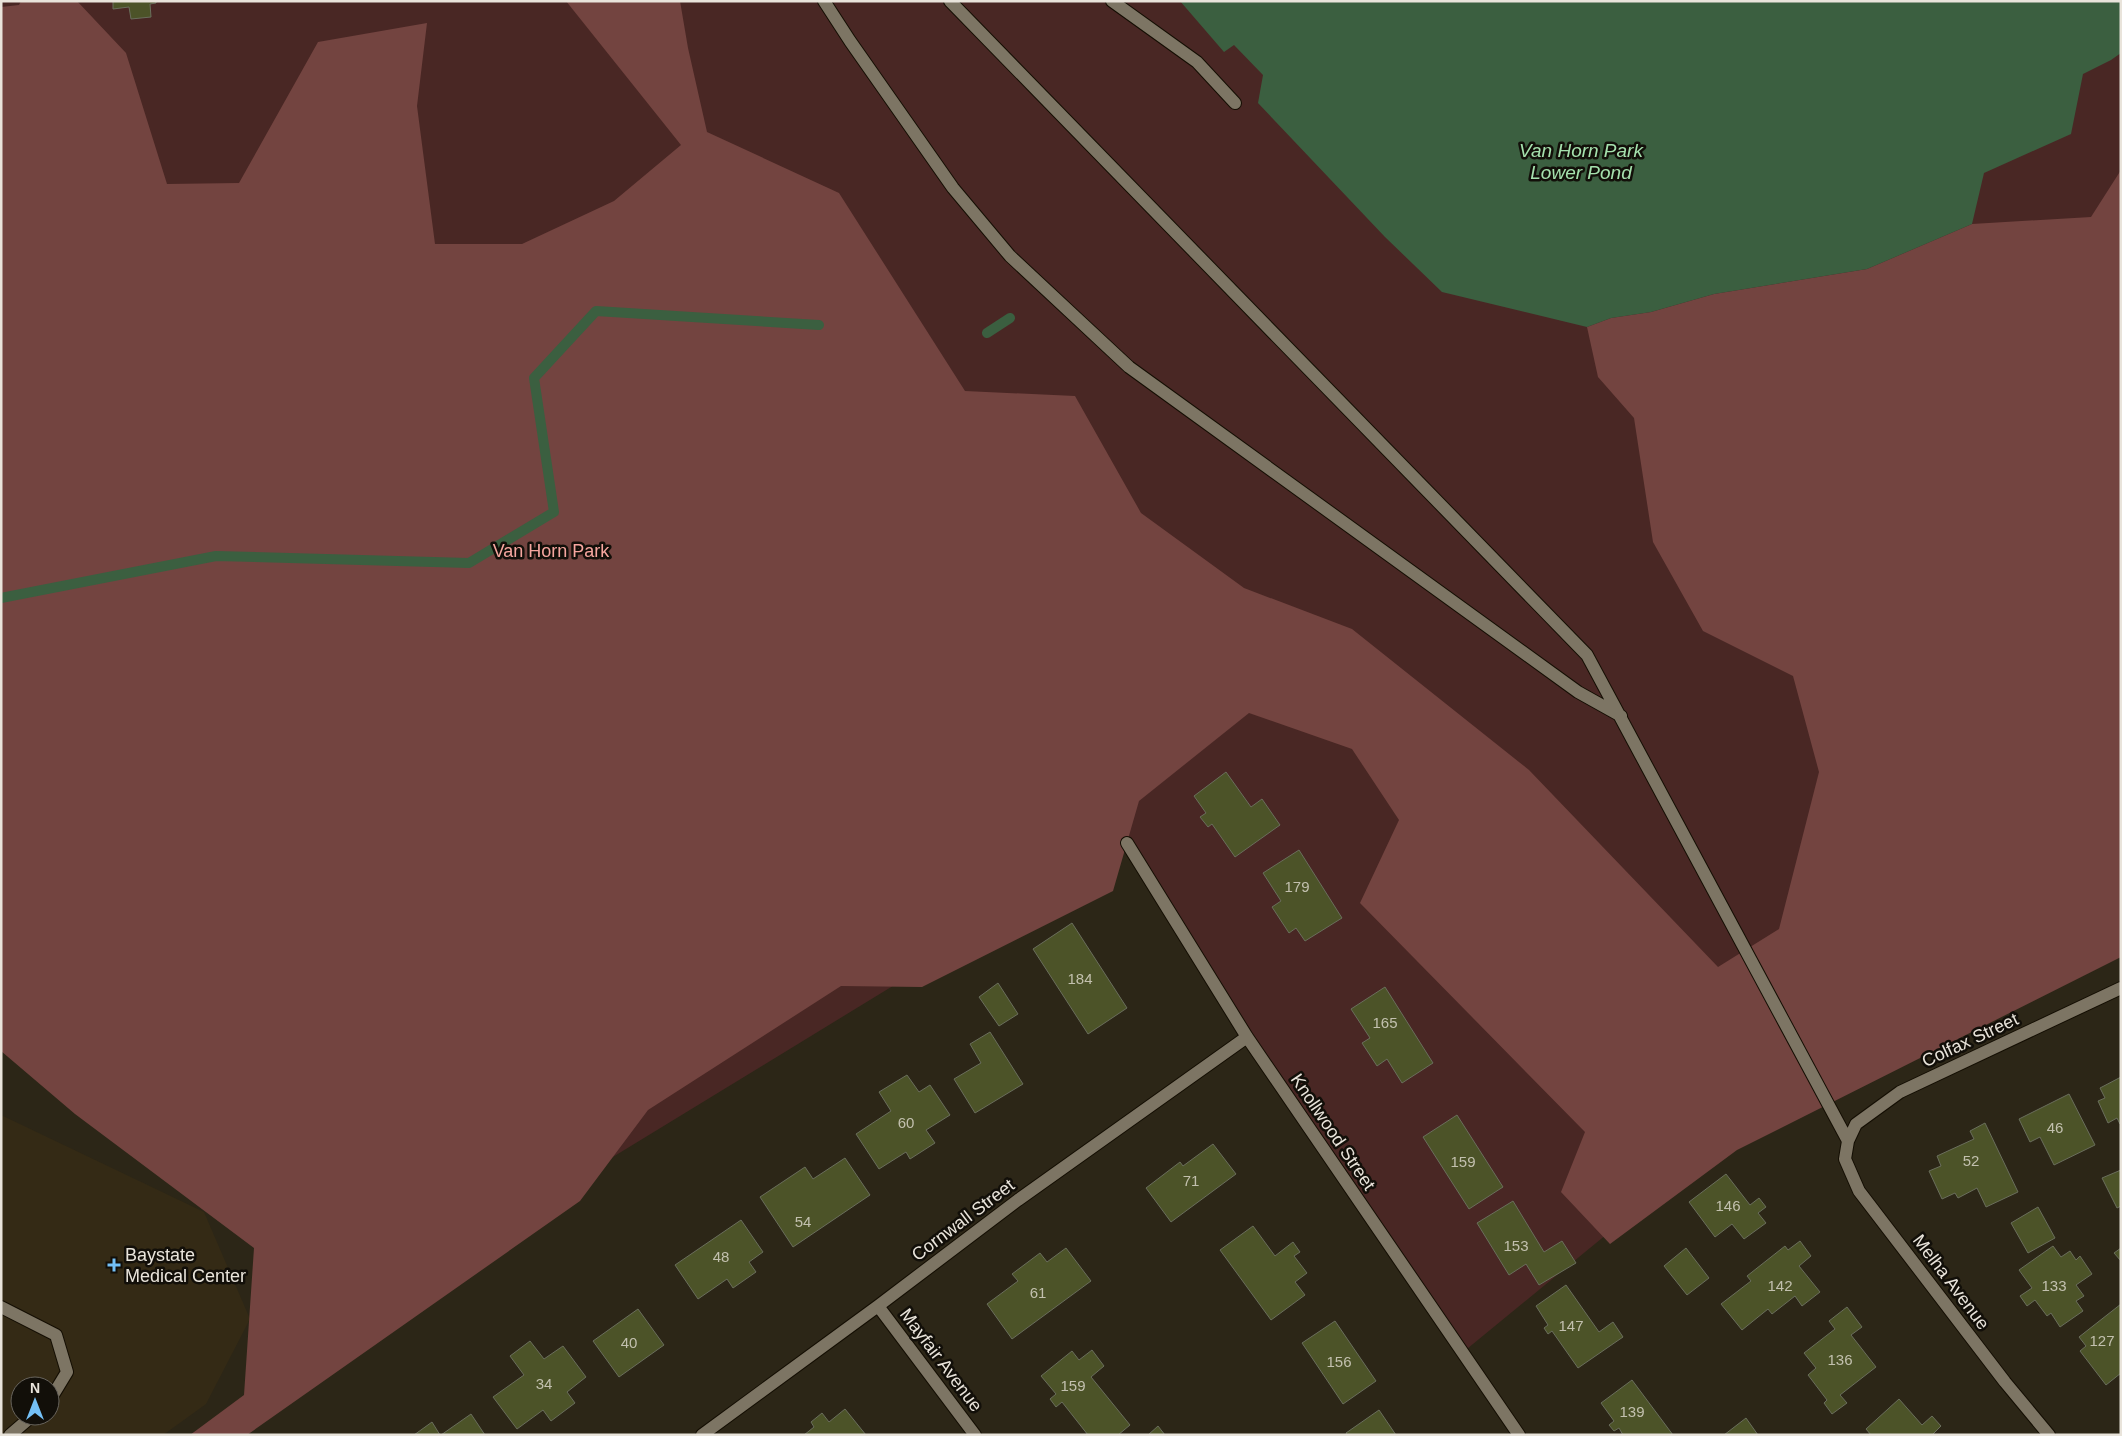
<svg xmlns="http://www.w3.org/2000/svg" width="2122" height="1436" viewBox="0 0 2122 1436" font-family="Helvetica,sans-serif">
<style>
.built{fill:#342a15;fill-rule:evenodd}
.green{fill:#492724}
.forest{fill:#734440}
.water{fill:#3b5f40}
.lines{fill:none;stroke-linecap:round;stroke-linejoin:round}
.stream{stroke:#3b5f40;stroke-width:10}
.building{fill:#4c5328;stroke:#6a6e5c}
.minor-casing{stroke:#140e03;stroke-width:14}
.minor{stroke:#7d7564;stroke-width:12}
.poi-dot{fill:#74c0f6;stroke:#120f09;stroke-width:2}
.labels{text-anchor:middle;stroke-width:5;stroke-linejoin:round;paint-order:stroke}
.number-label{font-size:15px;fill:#c2c0ae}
.park-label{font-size:18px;fill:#f6a69f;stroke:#120f09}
.street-label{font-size:18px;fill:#e9e4db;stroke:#120f09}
.poi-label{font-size:18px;fill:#e9e4db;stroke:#120f09;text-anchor:start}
.water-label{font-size:19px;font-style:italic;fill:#a5e1ad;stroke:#120f09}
</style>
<rect width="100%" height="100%" fill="#2c2617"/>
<!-- built -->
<path class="built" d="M1,1115L204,1212L250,1319L206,1404L163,1435H1ZM20,1386H50V1416H20Z"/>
<!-- green -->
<path class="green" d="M1,1H2121V934L1746,1120L1462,1353L1359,1202L1127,843L300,1348L226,1137L1,935Z"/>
<!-- forest -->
<path class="forest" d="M21,1H77L126,53L167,184L239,183L318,42L427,23L417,106L435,244H522L614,201L681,145L566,1H680L688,48L707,132L839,193L965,391L1075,396L1141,513L1244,588L1352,629L1529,770L1718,967L1779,929L1819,772L1793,676L1703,631L1653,542L1634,418L1598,377L1587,327L1611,318L1651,312L1714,294L1867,269L1972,224L2091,217L2121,170V957L1737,1150L1610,1244L1561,1192L1585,1132L1360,903L1399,820L1352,749L1249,713L1139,801L1113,891L922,987L841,986L648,1110L580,1201L247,1435H190L244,1395L254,1248L75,1114L1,1051V7L19,5Z"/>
<!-- water -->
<path class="water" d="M1180,1H2121V53L2111,60L2083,74L2071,134L1984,173L1972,224L1867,269L1714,294L1651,312L1611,318L1587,327L1442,292L1385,237L1258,103L1263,75L1234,45L1224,52Z"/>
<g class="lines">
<!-- stream -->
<path class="stream" d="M987,333L1010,318
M1,598L216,556L469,563L554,512L534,378L596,311L819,325"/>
</g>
<!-- building -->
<path class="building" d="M113,1H156V3L150,4L151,17L131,19L129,7L113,9Z
M1226,772L1251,807L1262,799L1280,825L1235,857L1212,824L1208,827L1200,817L1206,813L1194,796Z
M1299,850L1342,918L1305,941L1296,928L1289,933L1272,907L1281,901L1263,873Z
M1072,923L1127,1008L1088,1034L1033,949Z
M998,983L1018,1014L999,1026L979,997Z
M1385,987L1433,1063L1402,1083L1387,1059L1377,1066L1362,1043L1370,1038L1351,1009Z
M990,1032L1023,1084L975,1113L954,1079L981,1063L970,1044Z
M907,1075L919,1092L930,1085L950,1115L926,1130L935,1143L910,1159L906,1152L879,1169L856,1134L891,1111L879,1092Z
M2121,1077V1124H2120L2117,1118L2108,1123L2098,1101L2105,1098L2100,1088Z
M2069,1094L2095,1145L2054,1165L2040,1137L2030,1142L2019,1119Z
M1457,1115L1503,1187L1469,1209L1423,1137Z
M1985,1123L2018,1192L1986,1207L1977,1188L1958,1198L1955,1193L1942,1199L1929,1171L1941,1166L1937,1156L1974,1139L1970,1131Z
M1213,1144L1236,1174L1171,1222L1146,1188L1180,1162L1183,1166Z
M845,1158L870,1195L793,1247L760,1197L805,1167L813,1179Z
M2121,1170V1206L2117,1208L2102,1178Z
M1726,1174L1750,1205L1759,1198L1766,1207L1758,1213L1766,1223L1744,1239L1732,1224L1715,1237L1689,1202Z
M1513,1201L1544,1252L1562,1241L1576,1263L1539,1285L1526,1264L1509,1275L1477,1223Z
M2038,1207L2055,1238L2028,1253L2011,1223Z
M741,1220L763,1252L749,1262L756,1272L733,1288L727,1279L698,1299L675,1265Z
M1253,1226L1275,1256L1293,1242L1300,1252L1294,1256L1307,1273L1295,1282L1305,1295L1271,1320L1220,1250Z
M1800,1241L1811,1256L1799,1266L1820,1292L1802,1306L1795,1296L1772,1314L1768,1309L1742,1330L1721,1304L1751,1281L1747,1276L1785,1246L1788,1250Z
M2053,1246L2061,1257L2070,1251L2076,1260L2080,1256L2092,1274L2076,1285L2084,1296L2076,1301L2083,1311L2060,1327L2051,1313L2047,1316L2035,1300L2027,1306L2020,1296L2032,1288L2019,1270Z
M1066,1248L1091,1281L1012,1339L987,1304L1018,1281L1012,1274L1040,1253L1047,1262Z
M1686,1248L1709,1278L1687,1295L1664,1266Z
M2121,1248V1261L2114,1253Z
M1566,1285L1599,1332L1613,1322L1623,1337L1578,1368L1552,1331L1548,1334L1544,1328L1548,1325L1536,1306Z
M2121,1304V1373L2106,1385L2080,1351L2086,1346L2079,1337Z
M1847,1307L1862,1327L1851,1335L1876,1367L1840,1395L1847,1403L1832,1414L1824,1403L1827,1400L1808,1375L1816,1368L1804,1353L1835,1329L1829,1321Z
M638,1309L664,1345L619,1377L593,1341Z
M1335,1321L1376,1381L1343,1404L1302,1343Z
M530,1341L544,1359L563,1346L586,1377L567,1392L575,1403L551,1421L543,1410L517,1429L493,1397L524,1375L510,1356Z
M1092,1350L1104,1366L1091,1377L1130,1425L1118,1435H1088L1062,1402L1056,1407L1050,1399L1056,1394L1041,1376L1072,1351L1079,1360Z
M1632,1380L1673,1435H1623L1619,1428L1614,1431L1609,1425L1614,1421L1601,1403Z
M1899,1399L1922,1425L1932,1416L1941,1426L1932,1435H1871L1866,1429Z
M845,1409L866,1435H804L814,1427L811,1422L822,1413L829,1422Z
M1379,1410L1396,1435H1347L1346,1433Z
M471,1414L485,1435H441Z
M1746,1418L1758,1435H1724Z
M432,1422L440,1435H414Z
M1158,1426L1165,1435H1148Z"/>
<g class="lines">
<defs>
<path id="minor" d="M824,1L850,41L953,188L1010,256L1129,367L1578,692L1621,716
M950,1L1587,655L1848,1141
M1112,1L1197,62L1235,103
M1127,843L1247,1037L1519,1435
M878,1306L975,1435
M1,1307L56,1335L67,1372L50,1400
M10,1435L32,1416
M702,1435L878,1306L1018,1200L1247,1037
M2049,1435L2005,1382L1859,1191L1845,1159L1848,1141L1856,1124L1900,1092L2121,988"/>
</defs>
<!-- minor casing -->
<use href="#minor" class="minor-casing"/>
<!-- minor -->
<use href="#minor" class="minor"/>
</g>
<!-- markers -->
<path class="poi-dot" d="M111.5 1257.5h5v5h5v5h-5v5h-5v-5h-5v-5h5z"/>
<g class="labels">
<!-- number labels -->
<g class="number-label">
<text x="1297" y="892">179</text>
<text x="1080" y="984">184</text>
<text x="1385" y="1028">165</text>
<text x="906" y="1128">60</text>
<text x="2055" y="1133">46</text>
<text x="1971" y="1166">52</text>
<text x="1463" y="1167">159</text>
<text x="1191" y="1186">71</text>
<text x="1728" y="1211">146</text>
<text x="803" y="1227">54</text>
<text x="1516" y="1251">153</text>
<text x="721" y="1262">48</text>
<text x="1780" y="1291">142</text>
<text x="2054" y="1291">133</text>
<text x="1038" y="1298">61</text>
<text x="1571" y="1331">147</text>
<text x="2102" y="1346">127</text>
<text x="629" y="1348">40</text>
<text x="1840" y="1365">136</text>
<text x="1339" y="1367">156</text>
<text x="544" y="1389">34</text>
<text x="1073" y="1391">159</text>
<text x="1632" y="1417">139</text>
</g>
<!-- park labels -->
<g class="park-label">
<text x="551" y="557">Van Horn Park</text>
</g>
<!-- street labels -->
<g class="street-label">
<text transform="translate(1970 1040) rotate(-25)" y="6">Colfax Street</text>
<text transform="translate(1333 1132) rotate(56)" y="6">Knollwood Street</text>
<text transform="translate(963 1220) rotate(-37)" y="6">Cornwall Street</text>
<text transform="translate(1951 1282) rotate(53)" y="6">Melha Avenue</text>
<text transform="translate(941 1360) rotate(53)" y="6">Mayfair Avenue</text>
</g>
<!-- poi labels -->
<g class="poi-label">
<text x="125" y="1261">Baystate<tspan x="125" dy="21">Medical Center</tspan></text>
</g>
<!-- water labels -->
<g class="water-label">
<text x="1581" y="157">Van Horn Park<tspan x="1581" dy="22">Lower Pond</tspan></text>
</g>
</g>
<!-- border -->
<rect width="2122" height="1436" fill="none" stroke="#e9e4db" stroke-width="5"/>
<!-- north arrow -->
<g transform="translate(35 1401)"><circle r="24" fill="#120f09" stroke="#68645d"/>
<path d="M0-4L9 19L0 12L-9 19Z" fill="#74c0f6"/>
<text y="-8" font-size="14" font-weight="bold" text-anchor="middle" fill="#e9e4db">N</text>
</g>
</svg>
